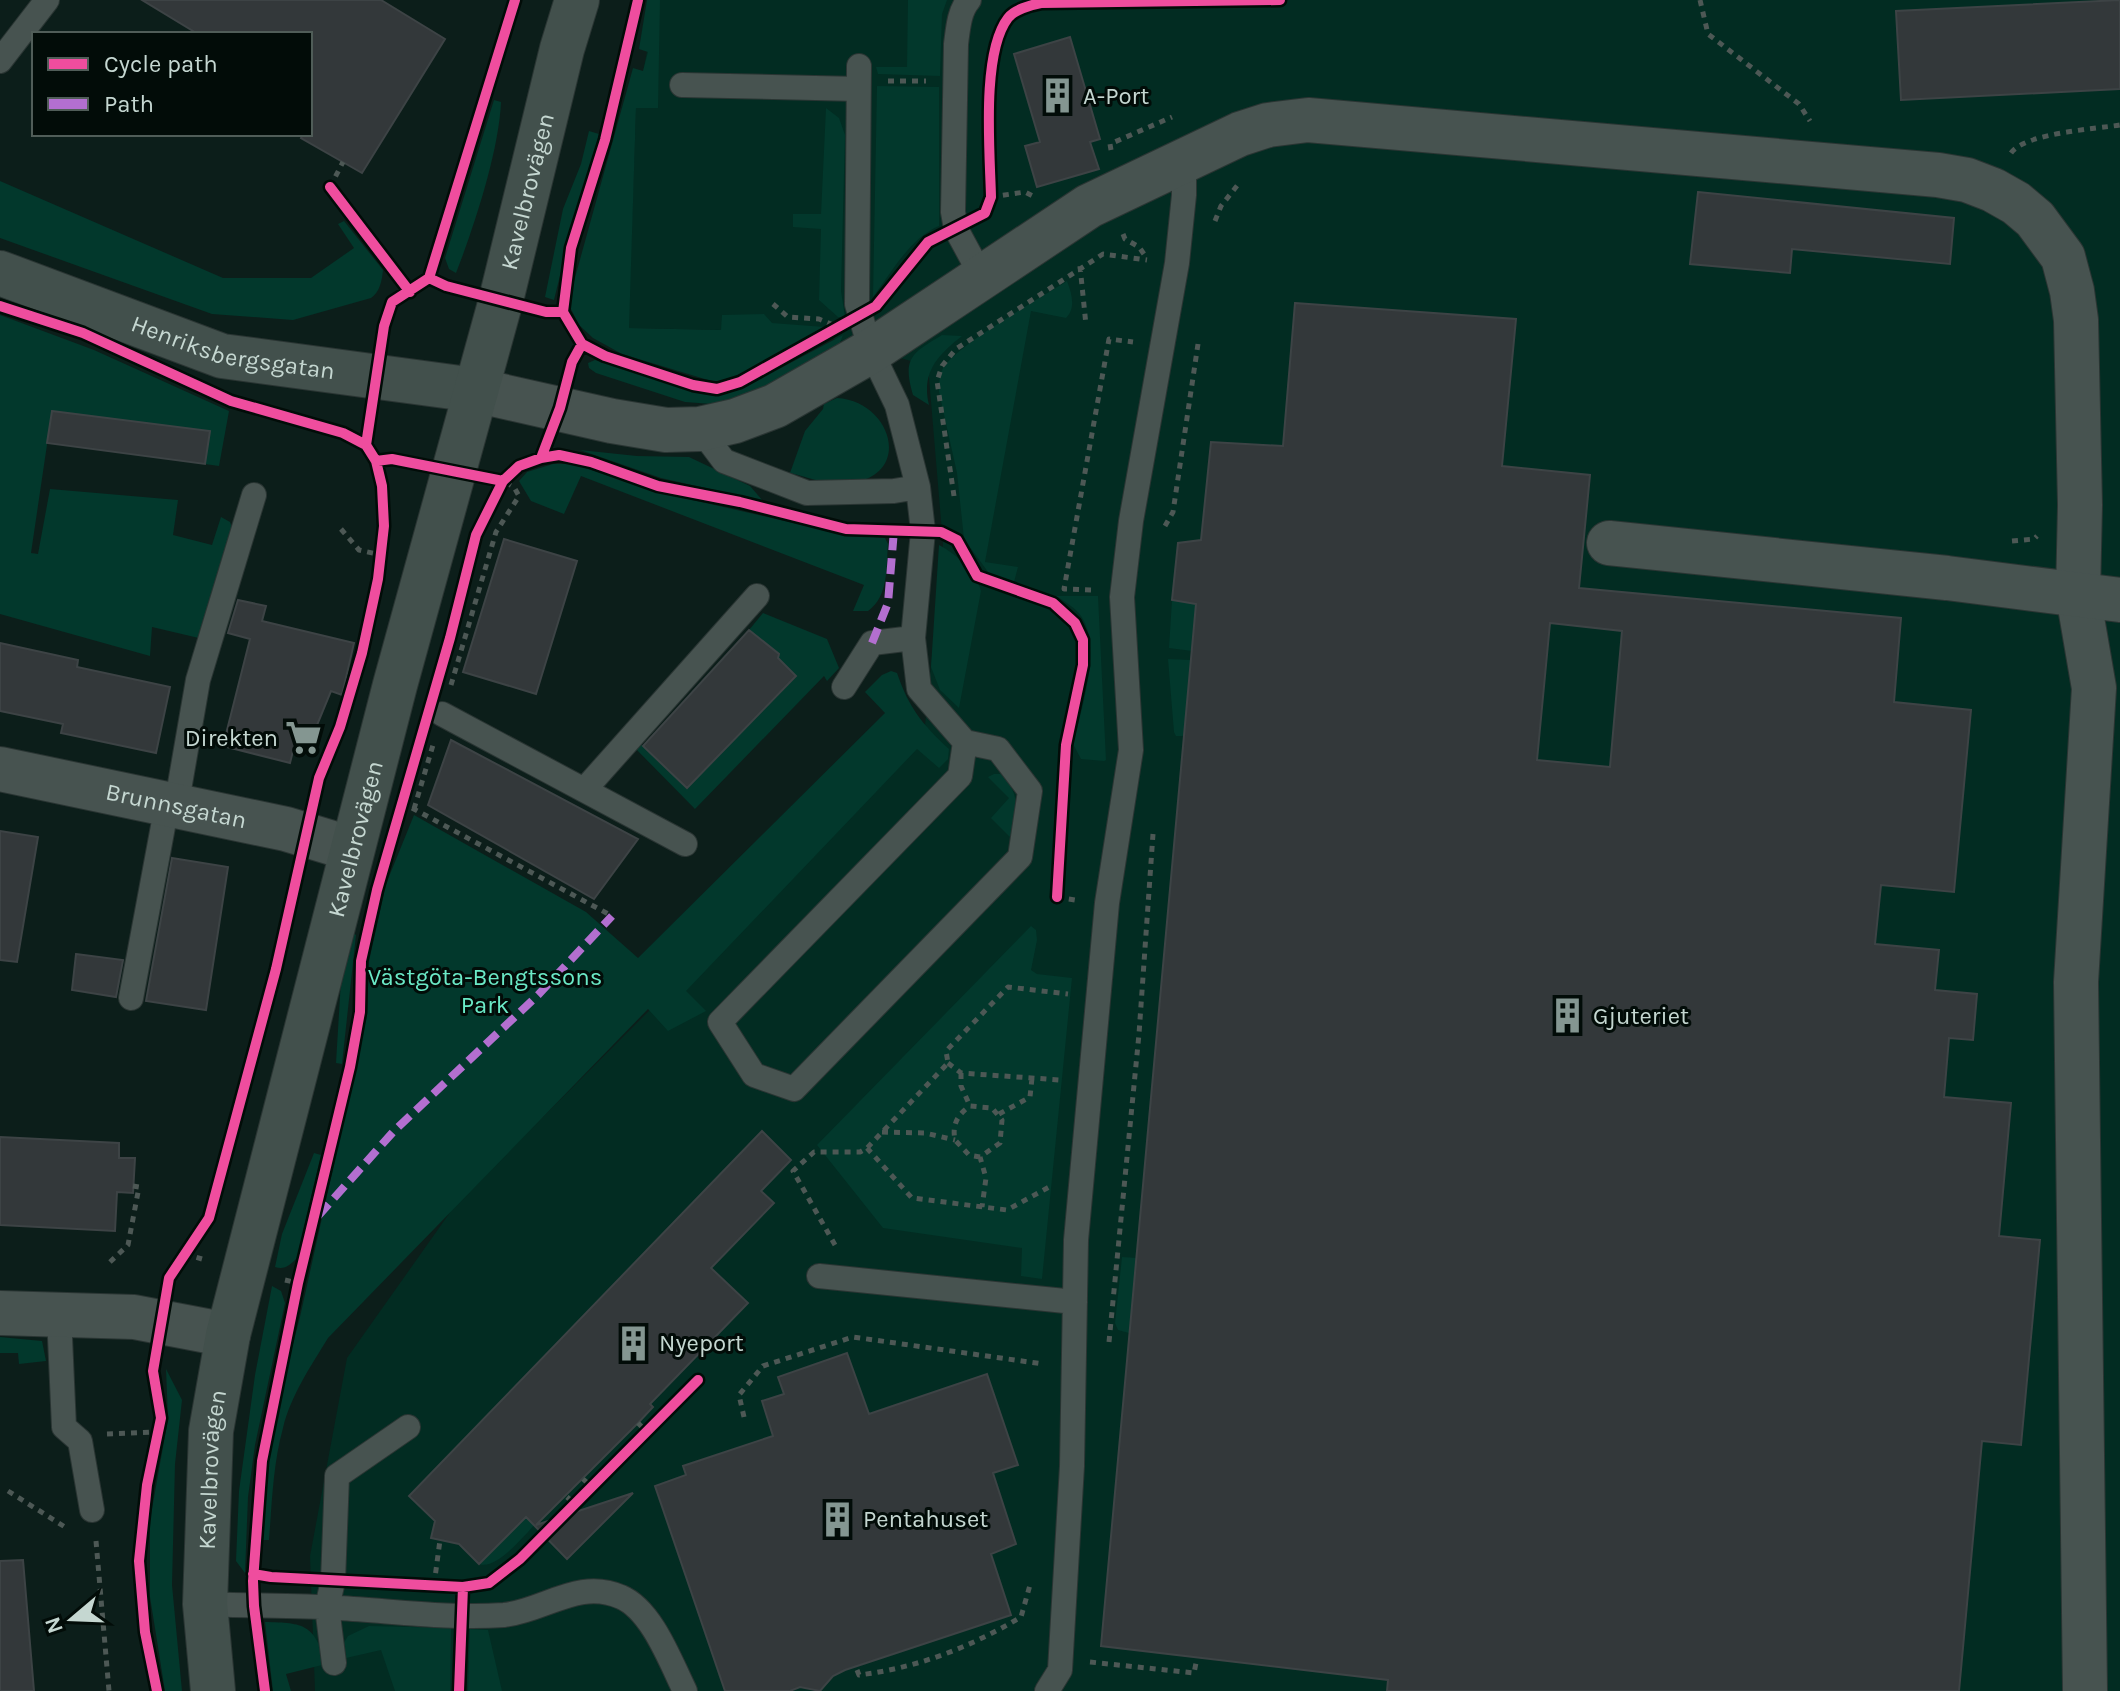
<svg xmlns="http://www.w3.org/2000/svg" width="2120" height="1691" viewBox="0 0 2120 1691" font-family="Karla,sans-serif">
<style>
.built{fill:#022c22}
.green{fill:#02382c}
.building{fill:#33383a;stroke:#3d4345;stroke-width:2;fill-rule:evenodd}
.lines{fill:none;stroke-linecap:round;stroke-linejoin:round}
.service-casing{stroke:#2a3533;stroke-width:26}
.minor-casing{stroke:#2a3533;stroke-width:46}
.secondary-casing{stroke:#2a3533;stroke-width:46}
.path{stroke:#4d5855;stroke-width:5;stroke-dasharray:6 6;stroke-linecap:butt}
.service{stroke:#475350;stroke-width:24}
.minor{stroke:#475350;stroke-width:44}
.secondary{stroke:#42504c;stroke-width:44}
.quiet{stroke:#b36fd0;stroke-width:8;stroke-dasharray:16 8;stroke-linecap:butt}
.cycleway-casing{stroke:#020c08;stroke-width:15}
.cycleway{stroke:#ef4d9e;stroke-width:10}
.labels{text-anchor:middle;stroke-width:6;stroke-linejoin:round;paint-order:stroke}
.poi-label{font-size:24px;fill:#c5d7d1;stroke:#020c08;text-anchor:start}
.street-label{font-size:24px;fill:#c5d7d1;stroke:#020c08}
.park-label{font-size:24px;fill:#6ae9c6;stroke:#020c08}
</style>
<rect width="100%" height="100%" fill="#0c1e1a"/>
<!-- built -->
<path class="built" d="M657,0H2120V1691H315L310,1556L347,1358L456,1204L924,736L943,544L928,366L811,332L628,328L636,108Z"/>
<!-- green -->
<path class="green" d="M647,0H660L658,108H636L629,328L721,330L722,315L764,314L772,323L825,327L736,376L718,383L622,354L593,338L579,325L571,309V292L633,68L643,71L648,52L639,49Z
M908,0H947L942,14L940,76L878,74L876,67H907Z
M877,86L939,87V226C911,237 891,273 873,297Z
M494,100L501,102C499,151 474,227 456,273L449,269L445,258Z
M826,108L839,118L845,135L841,291L845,317H838L819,300L821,229L793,227V214H821Z
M589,131L599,134C585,190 567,244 554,300L545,297L563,209L581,164Z
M0,181L223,278H311L354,248L338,224L344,221L383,270C382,280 380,292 371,298L293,320L212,314L0,238Z
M1067,281C1072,294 1076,308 1066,318L1031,311L985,562L1018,567L1014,582L991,576L964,539L957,473L939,392C939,384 939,376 943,368C959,343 1039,299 1067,281Z
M0,315L94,350L229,411L219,466L205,464L209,431L52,411L31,553L38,554L50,489L178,500L173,535L212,545L221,517L230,522L233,530L203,639L152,627L150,656L0,614Z
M843,335L837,351L739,401L712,404L685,402L596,373L589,368L588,363L595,360L699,391L725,394L745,387Z
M942,335L962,336C938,355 921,372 929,405L913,395C902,358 912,353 942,335Z
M837,398C890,401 912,470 857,482C835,488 811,478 790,473L805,431L823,409L824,404Z
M580,450L637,456L689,457L750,486L763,501L661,478Z
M553,464H573L662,493L842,534L885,538L888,544C886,567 889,596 868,611H853L864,585L581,476L564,514L531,501L519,481L527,472Z
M939,545C955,553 977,573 981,591L959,708L940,690L931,667Z
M1056,596H1098L1106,760L1104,761L1081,759L1073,744C1081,711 1100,653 1084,621C1079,610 1066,602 1056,596Z
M1172,600L1196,604L1192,651L1169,648Z
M763,613L827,639L839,668L827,681L824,676L695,809L634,747L639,742L687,788L796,677L749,630Z
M1168,659L1191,660L1184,736H1176L1174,732Z
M891,671L897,673C909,708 922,724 949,749L948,759L939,768L917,749L686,991L706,1011L668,1031L648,1009L328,1338C311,1366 291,1395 283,1428C273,1464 272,1503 269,1540H263L267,1474L276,1410L300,1317L367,1015L369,961L386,884L414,815L586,912L638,958L885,713L865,692L882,675Z
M994,774H1001C1022,795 1016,811 1011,838L991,818L1009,798L988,777Z
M1031,926L1036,930L1037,940L1031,970L1037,974L1072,978L1042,1279L1021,1276L1022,1248L883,1228L817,1145Z
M353,933L356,935L342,1064L336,1063L341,980Z
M314,1153L321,1155L297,1258C290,1265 285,1270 275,1267L282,1234Z
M1122,1257L1137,1258L1129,1333L1118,1330L1115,1323Z
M272,1286L281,1291L285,1303L255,1445L248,1497L245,1573L236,1561L239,1491L255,1375Z
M0,1337L42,1341L46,1361L19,1364L18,1353H0Z
M166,1369L182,1400L175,1464L172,1585L182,1691H165L150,1597V1520L168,1419Z
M532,1511L539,1520C526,1533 497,1571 479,1564Z
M265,1622C305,1623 314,1624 326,1664L286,1674L291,1691H273Z
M369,1626L451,1628L450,1691H395L381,1650L346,1658L342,1646L348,1636Z
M470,1629L488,1630L502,1691H468Z"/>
<!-- building -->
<path class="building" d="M142,0H381L445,39L362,173L301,138L303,134H310V34H198Z
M2120,0V89L1901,100L1896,11Z
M1070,37L1100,139L1090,142L1099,169L1037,187L1025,146L1040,142L1014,54Z
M1698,192L1954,218L1950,264L1792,249L1790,273L1690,264Z
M1295,303L1516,319L1502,466L1590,475L1579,588L1901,618L1894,702L1971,710L1954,892L1881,885L1875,944L1939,950L1935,990L1977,994L1973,1040L1949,1038L1944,1097L2011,1103L1999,1236L2040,1240L2021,1445L1982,1441L1959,1691H1387L1388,1680L1101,1646L1196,604L1172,600L1178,543L1201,540L1211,442L1283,446ZM1550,623L1622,631L1610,767L1537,760Z
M52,411L210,431L205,464L47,443Z
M504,539L577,561L536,694L463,672Z
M238,600L266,606L262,621L354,643L342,695L331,691L308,747L295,743L290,763L223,746L250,639L228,633Z
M749,630L779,654L778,658L796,676L687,788L643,746Z
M0,643L78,660L77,667L170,687L156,753L61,733L63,724L0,711Z
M451,740L638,839L594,899L428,805Z
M0,831L38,837L17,962L0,960Z
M172,858L228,867L206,1010L146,1001Z
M76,954L123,960L116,997L72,990Z
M762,1131L791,1160L761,1191L774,1203L711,1268L748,1303L650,1404L653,1407L638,1423L536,1525L633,1493L567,1559L526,1517L479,1564L459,1544L431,1538L435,1521L409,1496Z
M0,1137L119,1143V1158H135L133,1193L117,1192L115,1231L0,1225Z
M847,1353L869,1414L987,1374L1018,1465L993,1473L1016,1544L991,1554L1011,1615L845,1670L833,1676L820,1691L800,1687L790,1691H725L655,1486L686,1475L683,1466L773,1436L762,1401L784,1394L778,1377Z
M23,1560L34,1691H0V1561Z"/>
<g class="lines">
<defs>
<path id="service" d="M969,0C959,11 958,29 956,44L953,212L956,229L982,277
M0,61L47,0
M859,66L857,304L871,351L897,405L918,487L923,531L913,638L919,689L965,742L998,749L1030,791L1020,857L794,1089L754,1075L720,1022L960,776L965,742
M682,85L858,89
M700,429L724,461L807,493L894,491L918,487
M844,687L872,643L913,638
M442,714L685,844
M585,789L757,596
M176,807L198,680L254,495
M131,998L167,805
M819,1276L1075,1302
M59,1315L64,1427L80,1441L92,1510
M205,1604C250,1606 295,1605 339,1608C393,1611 450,1619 504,1615C544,1611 579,1578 621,1597C652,1610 671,1663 685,1691
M334,1663L327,1607L333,1581L337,1476L408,1427
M1047,1691L1060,1670L1072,1466L1076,1240L1107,903L1131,750L1122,597L1131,521L1177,263L1184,195V160"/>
<g id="minor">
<path d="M475,390L612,421L666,430L700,429L735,421L775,406L871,351L1089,206L1240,134L1268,125L1308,120L1938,175L1967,180L1993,190L2016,203L2035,219L2063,257L2072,291L2076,320L2080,505L2078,595L2094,688L2076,982L2085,1691"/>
<path d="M1609,543L1947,578L2120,600"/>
<path id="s1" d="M0,769L286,829L352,849"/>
<path d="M0,1313L134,1317L228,1335"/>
</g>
<g id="secondary">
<path id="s2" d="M0,273L222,356L475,390"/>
<path id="s3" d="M213,1691L205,1604L211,1431L228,1335L395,685L501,300L562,49L577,0"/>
</g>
</defs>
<!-- service casing -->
<use href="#service" class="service-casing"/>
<!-- minor casing -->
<use href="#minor" class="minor-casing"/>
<!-- secondary casing -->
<use href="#secondary" class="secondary-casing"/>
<!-- path -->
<path class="path" d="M1700,0L1708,34L1799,104L1810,121
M888,81H926
M1111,150L1110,144L1172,117
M2011,153C2025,133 2095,129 2120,125
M330,187L343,162
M991,197L1025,192L1033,196
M1215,221L1221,206L1240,182
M1123,234L1125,239L1139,247L1146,257
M1080,266L1086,325
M773,304L788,317L819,319L831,324
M954,496L937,381L942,366L956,349L1103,254L1147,260
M1165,526L1173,512L1198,344
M341,529L359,550L381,555
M2012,541L2034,539L2037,536
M1091,590L1064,589L1109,339L1133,342
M451,685L496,532L519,496L514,487L503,481
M412,808L612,916
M414,809L433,745
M1057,897L1075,900
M948,1063L961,1073L1060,1080
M961,1073V1086L970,1106
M999,1114L1030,1097L1032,1078
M882,1132L925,1133L955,1140
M867,1148L912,1198L1007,1210L1049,1187
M980,1157L969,1155L955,1140C952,1125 957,1115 970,1106L992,1108L1002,1120L1000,1143L980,1157L986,1178L982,1207
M835,1245L793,1171L814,1152H860L867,1148L948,1063L946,1051L1008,987L1068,994
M185,1254L202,1259
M110,1262L128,1245L139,1187L133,1186
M285,1280L298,1283
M1109,1342L1139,1034L1153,834
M744,1417L739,1395L763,1366L853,1337L1043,1364
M638,1423L647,1432
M107,1434L158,1432
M583,1479L592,1487
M8,1491L65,1527
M567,1497L575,1504
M96,1541L109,1691
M434,1585L440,1540
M1090,1662L1194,1673L1196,1663
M857,1670L859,1675C917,1668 971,1647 1021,1617L1030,1585"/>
<!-- service -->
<use href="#service" class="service"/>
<!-- minor -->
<use href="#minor" class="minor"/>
<!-- secondary -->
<use href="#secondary" class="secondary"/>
<!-- quiet -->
<path class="quiet" d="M872,643L888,603L894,530
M318,1216L394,1131L538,995L612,916"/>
<defs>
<path id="cycleway" d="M638,0L605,140L571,248L563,312L582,344L605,356L693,385L717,389L740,382L876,306L928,242L985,213L991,197C990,153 981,53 1008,18C1014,10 1030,5 1041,3L1280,0
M330,187L410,292
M429,278L446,286L546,312H563
M0,306L83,333L231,401L343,433L366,445L376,461L382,486L384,526L378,579L362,653L340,727L319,778L276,969L209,1218L169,1278L153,1371L161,1418L147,1485L139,1561L145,1632L157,1691
M366,445L384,326L392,302L429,278L515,0
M541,458L560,408L572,362L582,344
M376,461L392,459L503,481
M253,1574L271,1577L463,1587L489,1583L520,1559L698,1380
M265,1691L254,1606L253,1581L262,1461L298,1283L350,1067L360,1012L361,961L377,890L450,638L476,535L503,481L519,466L541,458L559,455L591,462L658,486L740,502L846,529L941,532L957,540L977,576L1053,603L1075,623L1083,640V665L1066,745L1057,897
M459,1691L463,1587"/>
</defs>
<!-- cycleway casing -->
<use href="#cycleway" class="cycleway-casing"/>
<!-- cycleway -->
<use href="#cycleway" class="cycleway"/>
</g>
<!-- icons -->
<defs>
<symbol id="building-bare" viewBox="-9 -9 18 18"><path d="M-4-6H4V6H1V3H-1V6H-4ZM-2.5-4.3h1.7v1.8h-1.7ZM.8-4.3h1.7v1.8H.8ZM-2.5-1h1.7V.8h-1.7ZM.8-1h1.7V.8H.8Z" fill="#849691" stroke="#020c08" stroke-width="2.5" paint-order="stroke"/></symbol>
<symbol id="supermarket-bare" viewBox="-9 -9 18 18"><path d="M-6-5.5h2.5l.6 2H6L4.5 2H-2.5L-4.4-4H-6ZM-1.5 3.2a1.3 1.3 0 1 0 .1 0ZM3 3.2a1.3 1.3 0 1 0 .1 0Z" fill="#849691" stroke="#020c08" stroke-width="2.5" paint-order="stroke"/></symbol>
</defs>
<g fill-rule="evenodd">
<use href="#building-bare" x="1032" y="70" width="51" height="51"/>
<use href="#supermarket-bare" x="278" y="712" width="51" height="51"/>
<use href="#building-bare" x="1542" y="990" width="51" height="51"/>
<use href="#building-bare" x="608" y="1318" width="51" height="51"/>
<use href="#building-bare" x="812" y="1494" width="51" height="51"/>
</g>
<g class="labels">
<!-- poi labels -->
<g class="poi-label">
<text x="1083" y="104">A-Port</text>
<text x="278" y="746" text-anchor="end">Direkten</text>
<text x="1593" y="1024">Gjuteriet</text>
<text x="659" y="1351">Nyeport</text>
<text x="863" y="1527">Pentahuset</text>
</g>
<!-- street labels -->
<g class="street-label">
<text dy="8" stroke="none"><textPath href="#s3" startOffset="1540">Kavelbrovägen</textPath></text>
<text dy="8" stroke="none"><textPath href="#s2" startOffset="246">Henriksbergsgatan</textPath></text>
<text dy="8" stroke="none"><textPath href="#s1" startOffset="180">Brunnsgatan</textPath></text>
<text dy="8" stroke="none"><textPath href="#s3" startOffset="870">Kavelbrovägen</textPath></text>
<text dy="8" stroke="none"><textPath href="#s3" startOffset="222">Kavelbrovägen</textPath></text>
</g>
<!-- park labels -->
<g class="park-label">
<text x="485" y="985">Västgöta-Bengtssons<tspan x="485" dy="28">Park</tspan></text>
</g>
</g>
<!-- legend -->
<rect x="32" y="32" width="280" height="104" fill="#020c08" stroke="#505d58" stroke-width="2"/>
<rect x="48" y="58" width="40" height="12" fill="#ef4d9e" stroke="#505d58" stroke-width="2"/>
<text x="104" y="72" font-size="24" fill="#c5d7d1">Cycle path</text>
<rect x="48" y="98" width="40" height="12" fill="#b36fd0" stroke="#505d58" stroke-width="2"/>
<text x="104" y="112" font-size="24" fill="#c5d7d1">Path</text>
<!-- north arrow -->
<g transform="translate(72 1619) rotate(251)" stroke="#020c08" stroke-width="6" paint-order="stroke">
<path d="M0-6L14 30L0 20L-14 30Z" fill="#c5d7d1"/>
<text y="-12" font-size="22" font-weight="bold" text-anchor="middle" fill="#c5d7d1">N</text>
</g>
</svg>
